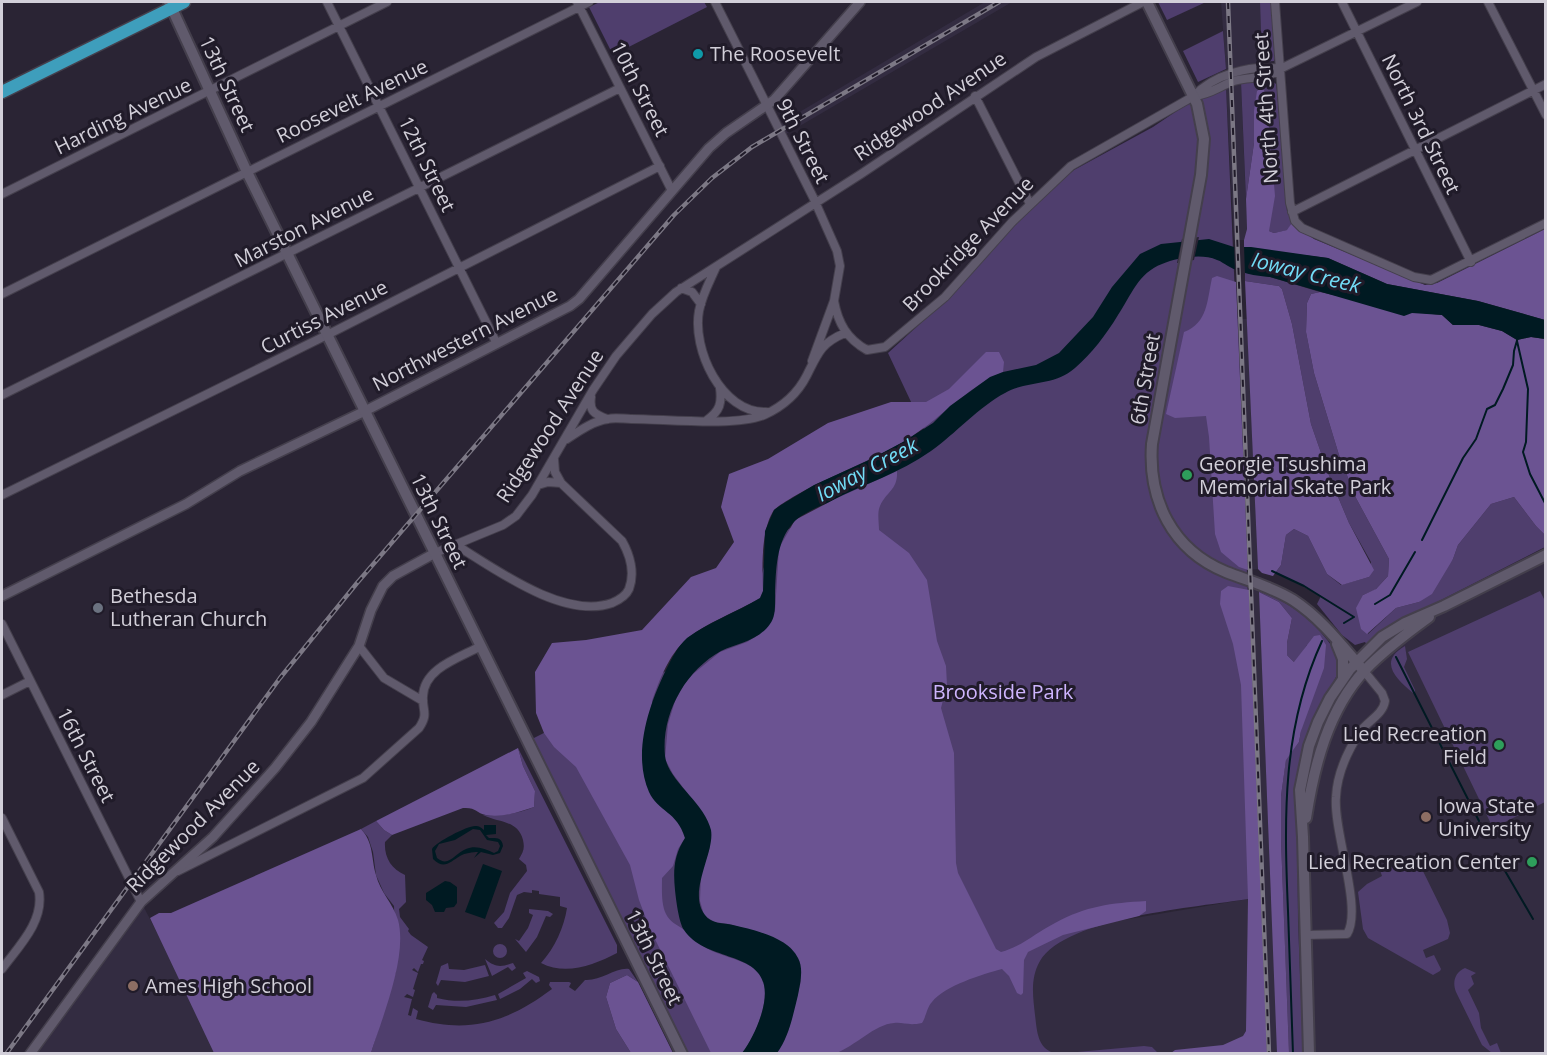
<svg xmlns="http://www.w3.org/2000/svg" width="1547" height="1055" viewBox="0 0 1547 1055" font-family="'Open Sans',sans-serif">
<style>
.built{fill:#332c41}
.green{fill:#4f3e6d}
.forest{fill:#6b5392}
.water{fill:#001a22;fill-rule:evenodd}
.pier{fill:#2a2434}
.lines{fill:none;stroke-linecap:round;stroke-linejoin:round}
.stream{stroke:#001a22;stroke-width:2}
.minor-casing{stroke:#443f4c;stroke-width:10}
.tertiary-casing{stroke:#443f4c;stroke-width:12}
.secondary-casing{stroke:#443f4c;stroke-width:14}
.primary-casing{stroke:#443f4c;stroke-width:15}
.minor{stroke:#605a6c;stroke-width:8}
.tertiary{stroke:#605a6c;stroke-width:9}
.secondary{stroke:#605a6c;stroke-width:10}
.primary{stroke:#3e9ebc;stroke-width:12}
.rail-casing{stroke:#7c7885;stroke-width:4.5}
.rail{stroke:#201b29;stroke-width:2;stroke-dasharray:7;stroke-linecap:butt}
.culture-dot{fill:#0f9aa8;stroke:#201b29;stroke-width:2}
.leisure-dot{fill:#2e9e5b;stroke:#201b29;stroke-width:2}
.worship-dot{fill:#6b7280;stroke:#201b29;stroke-width:2}
.education-dot{fill:#8d6e63;stroke:#201b29;stroke-width:2}
.labels{text-anchor:middle;stroke-width:6;stroke-linejoin:round;paint-order:stroke}
.poi-label{font-size:20px;fill:#d2cfd9;stroke:#201b29;text-anchor:start}
.street-label{font-size:20px;fill:#d2cfd9;stroke:#201b29}
.park-label{font-size:20px;fill:#ceb5fe;stroke:#201b29}
.water-label{font-size:21px;font-style:italic;fill:#72dcf6;stroke:#201b29}
</style>
<rect width="100%" height="100%" fill="#2a2434"/>
<!-- built -->
<path class="built" d="M985,2H1012L786,134L781,123Z
M1221,2H1260L1262,62L1226,69Z
M1241,82L1247,229L1244,240H1234L1226,87Z
M1237,319H1247L1258,569L1248,570Z
M1545,556V1053L836,1054L1028,952L1105,923L1248,899H1260L1249,590H1259L1271,898L1304,897V837L1318,758L1356,681L1429,616Z
M141,902L221,1053L30,1054Z"/>
<!-- green -->
<path class="green" d="M600,2H704L707,7L613,55L589,7Z
M1158,2H1206L1167,20Z
M1260,2H1272L1276,55L1274,61L1262,62Z
M1223,31L1226,69L1198,82L1183,51Z
M1270,79L1276,84L1277,91L1287,211L1293,224H1291L1288,230L1274,233L1269,231L1254,111V143L1246,199L1241,82Z
M1226,87L1261,899H1248C1199,907 1066,917 1040,961C1030,978 1033,997 1035,1015C1037,1030 1037,1048 1054,1053H687L631,945L532,739L745,631L772,540L928,438L888,353L946,300L1015,224L1057,184L1074,170L1153,127L1184,106Z
M1245,272L1270,277L1320,292L1311,294L1307,303L1306,332L1314,373L1339,455L1356,498L1389,559L1388,576L1375,590L1363,595L1368,634L1396,608L1419,602L1453,559L1458,545L1491,504L1514,497L1536,526L1545,535V547L1402,620L1367,645L1365,642L1355,645L1342,635L1317,604L1321,596L1276,572L1281,565L1286,535L1294,529L1308,536L1327,574L1341,585L1369,577L1371,562L1349,523L1328,473L1311,424L1292,324L1282,289L1279,286L1245,281Z
M1259,590C1296,606 1316,622 1339,656L1337,668L1340,669L1325,699L1297,783L1298,922L1303,1053H1289L1281,840V796L1286,759L1299,742L1301,731L1307,645L1295,663L1287,655V643L1292,618L1279,602L1259,592Z
M1540,591L1546,603L1545,802L1493,828L1408,652Z
M1405,646L1407,659L1404,667L1415,690V693H1413C1397,679 1377,662 1405,646Z
M518,748L617,945V953C594,965 566,976 541,963C555,948 564,927 567,908L560,906V897L539,894V891L532,890V893L524,892L517,895L509,918L502,928H498L494,923L504,912L510,893L527,871L526,865L519,859C523,852 525,849 523,840C518,820 499,823 483,815C501,816 517,814 534,807L535,791L523,766Z
M376,821L384,830L392,835L385,842C384,857 391,869 405,875L406,902L399,909L400,917L409,929L408,931L411,935L428,947L422,960L424,961L423,964H421L418,972L414,968L412,970L418,973L413,989L415,990L413,997L407,994L404,997L412,999L408,1015L411,1016L413,1008L418,1011L416,1019C470,1034 508,1022 552,989L549,985L550,982H569L571,983L569,987L575,991L585,980C601,981 616,967 629,969L638,982L627,975L610,983L606,997L616,1029L631,1053H371L396,971L394,906L384,893L376,875L373,852L368,837L361,829Z
M1410,858L1419,863L1447,920L1450,933L1448,939L1423,950L1426,958L1434,955L1441,969L1440,971L1433,975L1368,938L1363,929L1358,892L1367,884L1382,876L1380,870L1389,865L1391,867Z
M529,909L548,911L553,914L550,917L546,916L537,937L526,952L515,939L519,941L528,928L533,915L529,913Z
M493 951a7 7 0 1 1 14 0a7 7 0 1 1-14 0Z
M485,959C496,968 501,967 513,963L516,968L512,971L508,967L492,976Z
M448,963L449,969L464,970L485,965L489,976L465,982L441,980L438,986L436,983L441,966Z
M1465,968L1476,973L1471,976L1474,984L1468,990L1479,1013L1481,1028L1490,1046L1497,1043L1501,1053H1492L1482,1045L1456,992C1452,982 1455,972 1465,968Z
M527,971L539,977L540,981L536,983L532,979L520,989L500,999L498,994L526,978L523,973Z
M434,992L437,995V998C457,1003 475,1001 495,995L497,1000L466,1007L436,1005L433,1010L428,1007L432,994Z
M1144,1046L1152,1047L1158,1053H1066Z"/>
<!-- forest -->
<path class="forest" d="M1261,88L1264,90L1267,101L1275,196L1269,231L1274,233L1287,230L1291,224H1293L1314,239L1425,285L1437,283L1545,229V320L1478,301L1387,284L1328,258L1244,248V240L1247,229L1246,199L1254,143V111L1257,91Z
M1217,276L1236,282L1248,570L1239,567L1221,552L1215,534L1209,437L1206,416L1175,418L1166,414L1184,332C1208,323 1207,300 1212,278Z
M1245,281L1279,286L1282,289L1292,324L1311,424L1328,473L1349,523L1374,570L1369,577L1342,585L1327,574L1308,536L1294,529L1286,535L1281,565L1273,576L1262,573L1258,569Z
M1320,292L1342,297L1383,309L1442,315L1453,325H1479L1502,331L1517,340L1531,337L1545,339V535L1536,526L1514,497L1491,504L1458,545L1453,559L1432,594L1419,602L1396,608L1367,634L1361,629L1356,608L1363,595L1376,589L1388,576L1389,559L1356,498L1339,455L1314,373L1306,332L1307,303L1311,294Z
M986,352H999L1004,362L1003,372C965,388 939,421 903,442C868,463 828,476 793,497C787,501 779,505 774,510C761,529 762,568 763,591L760,598C739,611 703,624 686,640C669,654 659,681 652,701L659,805C673,814 680,823 685,838L678,849L673,866L662,878C662,889 661,904 666,914C670,922 676,924 683,929C694,937 699,945 712,951C740,963 771,963 764,1003C761,1020 753,1040 742,1053H711L650,929L639,900L630,865L576,767L554,747L544,733L536,713L535,672L552,643L586,640L642,630L691,577L716,568L734,542L721,507L729,474L768,459L828,423L891,402H926L949,389Z
M897,471C898,490 887,491 880,506C877,512 879,523 879,530L909,553L927,580L937,641L946,666L947,685L941,708L954,753L956,863L958,873L996,949L1001,952C1021,947 1037,932 1055,923C1086,906 1111,903 1146,901V911L1139,916L1063,935L1028,952L1024,960L1023,993L1021,995L1017,993L1009,976L1002,969C983,974 944,986 932,1002C927,1007 926,1017 922,1023C908,1026 904,1022 894,1023C875,1024 854,1047 836,1053H777L788,1032L801,981L791,948L764,934L729,924L714,922L704,915L700,901L701,874L710,847L702,813L673,774L665,759L668,724L675,701L685,683L693,674L720,652L747,642L760,634L775,611L779,548L795,520L835,499Z
M1228,586L1249,590L1267,1053H1171L1175,1050L1223,1045L1243,1036L1246,1031L1248,899L1241,685L1233,644L1220,604L1221,591Z
M1259,592L1279,602L1292,618L1287,643V655L1294,662L1314,636L1320,635L1326,645L1324,668L1301,731L1299,742L1286,760L1281,796V840L1289,1053H1277Z
M518,748L523,766L535,791L534,807C520,812 501,818 486,815C476,813 476,807 463,808L392,835L384,830L376,821Z
M361,829C374,843 371,858 376,875C380,892 393,903 398,920C408,956 382,1018 371,1053H214L150,918L159,913H171Z
M627,975L638,982L673,1053H631L616,1029L606,997L610,983Z"/>
<!-- water -->
<path class="water" d="M1209,239L1234,247H1251L1328,258L1387,284L1478,301L1545,320V339L1531,337L1517,340L1502,331L1479,325H1453L1442,315L1412,313L1404,316L1270,277C1255,276 1240,273 1228,266C1224,264 1221,261 1217,260C1201,253 1177,258 1162,264C1138,273 1131,296 1118,315C1106,335 1092,353 1075,368C1053,387 1027,380 1005,393C980,406 955,434 931,451C900,473 864,484 831,501C819,507 802,513 793,523C776,542 776,570 775,594C775,605 776,616 770,624C758,641 738,643 721,651C685,671 661,714 665,756C668,781 705,803 711,830C715,853 687,892 705,915C711,924 724,923 733,925C754,930 788,937 798,958C804,969 800,984 798,995C793,1015 789,1037 777,1053H742C752,1040 761,1020 764,1003C773,948 707,965 684,930C679,923 676,900 675,890C673,870 674,855 685,838C677,811 658,812 649,792C632,753 649,704 667,668C672,658 678,646 687,638C709,622 737,612 760,598L763,591L765,531L774,510L781,505L814,485L867,461L903,442L933,423L950,406L990,377L1003,372L1036,365L1059,353L1093,317L1112,287L1140,254L1161,244Z
M484,825H496V834L486,835L489,838C496,838 502,837 503,846L500,853L493,855L481,852L474,858L478,852C473,852 465,853 460,856C450,862 444,870 433,859L432,849C436,842 467,826 475,826C480,826 480,827 484,830ZM473,829L480,830L487,840L498,842L500,846L498,851L494,853C485,849 476,845 466,849C455,853 449,868 437,858L435,851L439,844L455,840Z
M483,864L502,871L485,919L465,912Z
M445,881L450,882L457,887V903L454,907L446,908L444,912H435L432,905L426,900V893Z"/>
<!-- pier -->
<path class="pier" d="M1199,237L1194,260L1177,263L1182,239Z
M1234,244L1244,245L1245,275L1235,272Z"/>
<g class="lines">
<!-- stream -->
<path class="stream" d="M1517,341L1528,389L1526,442L1523,452L1530,474L1546,505
M1422,540L1463,458L1476,439L1487,409L1495,405L1503,389L1513,365L1514,351L1518,337
M1272,571L1304,586L1354,617L1344,623
M1375,604L1390,595L1415,552
M1396,657L1479,821
M1501,864L1533,919
M1293,1054C1291,1006 1290,959 1288,911C1284,817 1282,728 1322,641"/>
<defs>
<path id="minor" d="M327,2L496,342
M577,2L672,191
M715,2L813,197L837,251L840,266L834,301L812,361
M1275,2L1290,203L1295,221L1302,228L1414,277L1431,280L1546,223
M1342,2L1471,262
M1488,2L1546,115
M975,96L1030,204
M1194,96C1209,95 1220,86 1234,81C1250,76 1267,80 1280,69L1417,2
M2,194L387,2
M1292,212L1546,84
M716,267C710,281 702,295 699,311C692,349 721,413 766,412
M681,288L692,292L701,304
M2,294L589,2
M834,301C838,323 847,339 867,350L885,347L945,297L1012,222L1071,166L1194,96C1213,75 1251,64 1280,69
M2,395L620,88
M591,397C589,411 594,414 607,419
M707,420C720,411 722,403 720,388
M567,439C579,431 593,421 608,419C615,417 624,419 631,419C665,419 735,427 764,415C782,407 798,393 807,375C818,353 821,343 845,333
M554,459L555,472L561,483
M2,495L327,335L660,166
M456,545C495,569 564,620 612,603C619,600 626,596 629,589C635,573 630,555 622,541L561,483L548,482L538,485
M435,553L503,525L516,516L532,495L593,390L616,356L652,314L676,292L861,174L1036,57L1143,2
M2,624L141,902
M359,646L384,678L423,701
M2,695L30,681
M2,818L39,892C44,922 18,947 2,969
M178,871L363,778L419,728C429,713 422,711 423,696C424,668 459,658 481,646
M1305,935L1347,934C1363,909 1333,831 1336,797C1337,774 1347,752 1360,732C1367,721 1383,715 1385,701L1382,693L1364,671"/>
<path id="tertiary" d="M2,596L186,504L240,471L365,411L570,306L579,299L709,148L726,133L774,100L860,2
M30,1054L141,902L213,837L275,768L311,722L359,646L371,610L383,586L393,576L435,553"/>
<path id="secondary" d="M169,2L247,172L682,1054
M1147,2L1197,104L1204,139L1201,175L1152,444C1148,500 1172,550 1226,572C1249,581 1272,587 1293,600C1321,618 1343,647 1364,671
M1337,644L1343,659V678
M1306,818C1314,766 1328,710 1365,670C1384,650 1407,633 1429,617
M1309,1054L1303,837L1300,790L1309,746L1318,722L1330,698L1350,669L1382,637L1405,623L1444,606L1546,555"/>
<path id="primary" d="M2,92L184,2"/>
</defs>
<!-- minor casing -->
<use href="#minor" class="minor-casing"/>
<!-- tertiary casing -->
<use href="#tertiary" class="tertiary-casing"/>
<!-- secondary casing -->
<use href="#secondary" class="secondary-casing"/>
<!-- primary casing -->
<use href="#primary" class="primary-casing"/>
<!-- minor -->
<use href="#minor" class="minor"/>
<!-- tertiary -->
<use href="#tertiary" class="tertiary"/>
<!-- secondary -->
<use href="#secondary" class="secondary"/>
<!-- primary -->
<use href="#primary" class="primary"/>
<defs>
<path id="rail" d="M1228,2L1269,1054
M6,1054L280,678L357,583L674,215L712,178L752,147L999,2"/>
</defs>
<!-- rail casing -->
<use href="#rail" class="rail-casing"/>
<!-- rail -->
<use href="#rail" class="rail"/>
</g>
<!-- markers -->
<circle class="culture-dot" cx="698" cy="54" r="6"/>
<g class="leisure-dot">
<circle cx="1187" cy="475" r="6"/>
<circle cx="1499" cy="745" r="6"/>
<circle cx="1532" cy="862" r="6"/>
</g>
<circle class="worship-dot" cx="98" cy="608" r="6"/>
<g class="education-dot">
<circle cx="1426" cy="817" r="6"/>
<circle cx="133" cy="986" r="6"/>
</g>
<g class="labels">
<!-- poi labels -->
<g class="poi-label">
<text x="710" y="61">The Roosevelt</text>
<text x="1199" y="471">Georgie Tsushima<tspan x="1199" dy="23">Memorial Skate Park</tspan></text>
<text x="110" y="603">Bethesda<tspan x="110" dy="23">Lutheran Church</tspan></text>
<text x="1487" y="741" text-anchor="end">Lied Recreation<tspan x="1487" dy="23">Field</tspan></text>
<text x="1438" y="813">Iowa State<tspan x="1438" dy="23">University</tspan></text>
<text x="1520" y="869" text-anchor="end">Lied Recreation Center</text>
<text x="145" y="993">Ames High School</text>
</g>
<!-- street labels -->
<g class="street-label">
<text transform="translate(227 84) rotate(65)" y="7">13th Street</text>
<text transform="translate(640 89) rotate(63)" y="7">10th Street</text>
<text transform="translate(352 101) rotate(-26)" y="7">Roosevelt Avenue</text>
<text transform="translate(930 106) rotate(-34)" y="7">Ridgewood Avenue</text>
<text transform="translate(1266 108) rotate(-94)" y="7">North 4th Street</text>
<text transform="translate(123 116) rotate(-26)" y="7">Harding Avenue</text>
<text transform="translate(1421 124) rotate(64)" y="7">North 3rd Street</text>
<text transform="translate(803 141) rotate(63)" y="7">9th Street</text>
<text transform="translate(427 164) rotate(64)" y="7">12th Street</text>
<text transform="translate(304 227) rotate(-27)" y="7">Marston Avenue</text>
<text transform="translate(968 244) rotate(-46)" y="7">Brookridge Avenue</text>
<text transform="translate(324 317) rotate(-27)" y="7">Curtiss Avenue</text>
<text transform="translate(465 339) rotate(-27)" y="7">Northwestern Avenue</text>
<text transform="translate(1145 379) rotate(-80)" y="7">6th Street</text>
<text transform="translate(550 426) rotate(-57)" y="7">Ridgewood Avenue</text>
<text transform="translate(439 521) rotate(64)" y="7">13th Street</text>
<text transform="translate(86 755) rotate(63)" y="7">16th Street</text>
<text transform="translate(193 826) rotate(-45)" y="7">Ridgewood Avenue</text>
<text transform="translate(654 957) rotate(64)" y="7">13th Street</text>
</g>
<!-- park labels -->
<g class="park-label">
<text x="1003" y="699">Brookside Park</text>
</g>
<!-- water labels -->
<g class="water-label">
<text transform="translate(1306 273) rotate(14)" y="7">Ioway Creek</text>
<text transform="translate(867 470) rotate(-28)" y="7">Ioway Creek</text>
</g>
</g>
<!-- border -->
<rect width="1547" height="1055" fill="none" stroke="#d2cfd9" stroke-width="6"/>
</svg>
